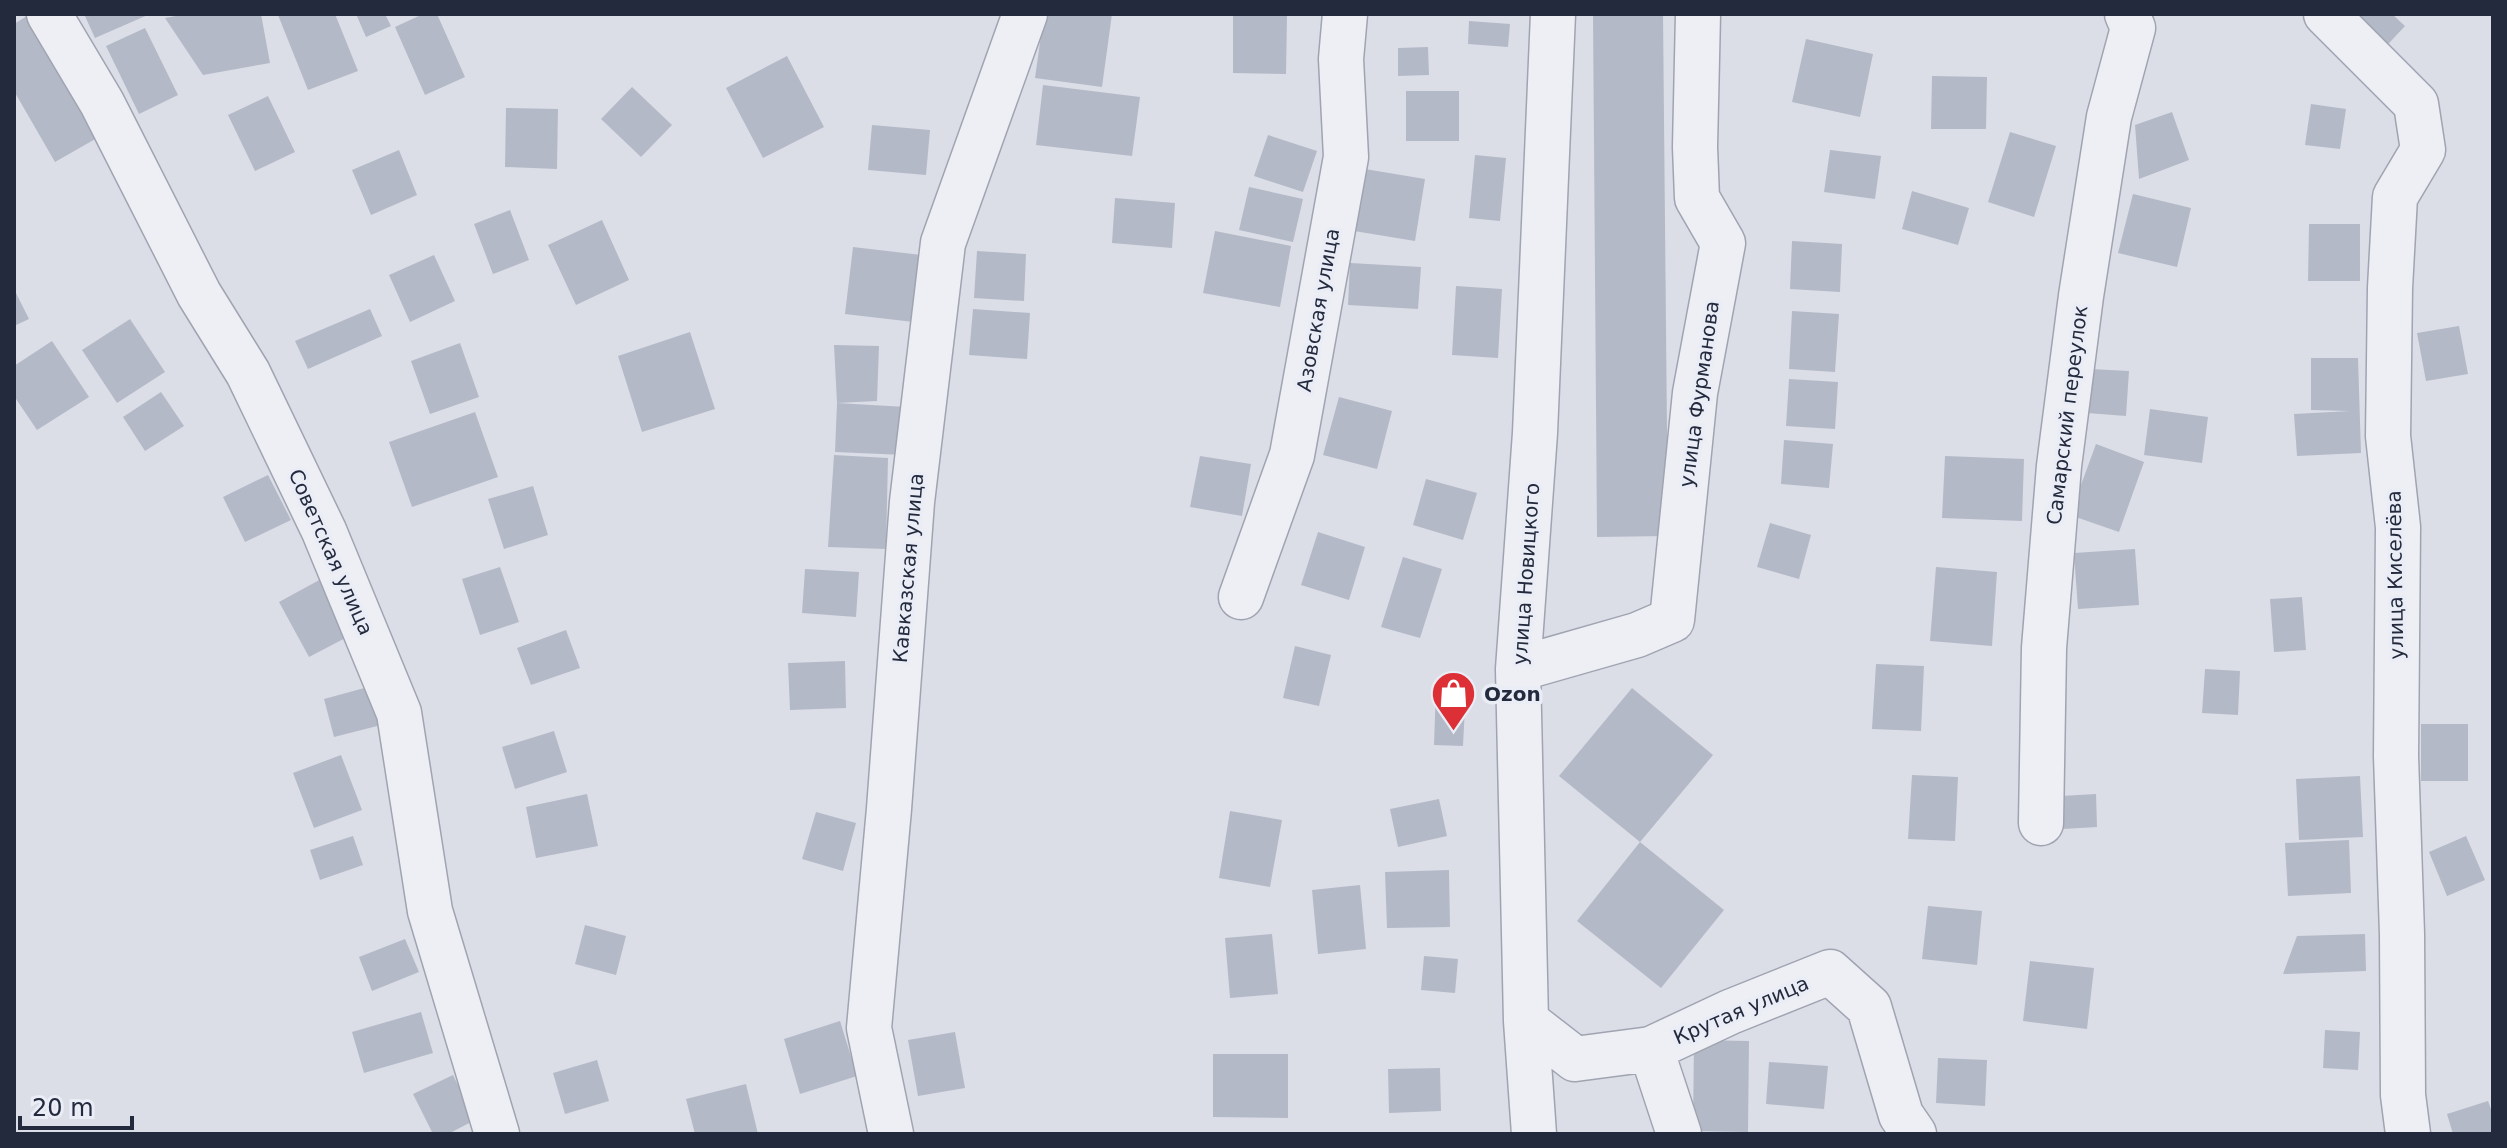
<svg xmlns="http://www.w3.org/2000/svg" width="2507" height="1148" viewBox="0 0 2507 1148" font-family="'DejaVu Sans',sans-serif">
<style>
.building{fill:#b4b9c7}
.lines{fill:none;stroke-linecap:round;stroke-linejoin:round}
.minor-casing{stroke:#a0a4b1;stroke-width:47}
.minor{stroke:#eeeff5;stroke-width:44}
.labels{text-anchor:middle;stroke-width:7;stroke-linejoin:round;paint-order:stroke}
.street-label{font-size:20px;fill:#232a3e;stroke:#eaedf5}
.poi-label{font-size:20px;font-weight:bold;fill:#232a3e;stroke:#eaedf5;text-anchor:start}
</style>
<rect width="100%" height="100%" fill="#dbdee7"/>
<!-- building -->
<path class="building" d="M84,14H150L95,38Z
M187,14H261L270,63L203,75L165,18Z
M335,14L358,71L308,90L278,15Z
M356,14H385L391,26L366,37Z
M423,14H437L465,77L425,95L395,27Z
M1044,14H1112L1102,87L1035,78Z
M1233,14L1287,15L1286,74L1233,73Z
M1593,14H1663L1668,536L1597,537Z
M2333,14H2392L2405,26L2378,55Z
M27,16L97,138L55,162L14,91V24Z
M1469,21L1510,24L1508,47L1468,44Z
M145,28L178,95L139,114L106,46Z
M1806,39L1873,54L1860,117L1792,102Z
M1428,47L1429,75L1398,76V48Z
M787,56L824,127L763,158L726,88Z
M1932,76L1987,77L1986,129H1931Z
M1043,85L1140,97L1132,156L1036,145Z
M632,87L672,125L641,157L601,119Z
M1406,91H1459V141H1406Z
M268,96L295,152L255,171L228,115Z
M2311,104L2346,109L2340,149L2305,145Z
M506,108L558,109L557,169L505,167Z
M2172,112L2189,160L2139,179L2135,125Z
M872,125L930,130L926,175L868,170Z
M2010,132L2056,146L2034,217L1988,202Z
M1268,135L1317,151L1303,192L1254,176Z
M399,150L417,195L371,215L352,170Z
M1830,150L1881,156L1875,199L1824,192Z
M1475,155L1506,158L1500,221L1469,218Z
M1353,167L1425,179L1415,241L1342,229Z
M1249,187L1303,199L1293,242L1239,230Z
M1912,191L1969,208L1958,245L1902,229Z
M2133,194L2191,208L2177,267L2118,253Z
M1115,198L1175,203L1172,248L1112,243Z
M510,210L529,260L493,274L474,224Z
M602,220L629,280L576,305L548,245Z
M2309,224H2360V281H2308Z
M1215,231L1291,246L1280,307L1203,293Z
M1792,241L1842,244L1840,292L1790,289Z
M853,247L930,256L922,323L845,314Z
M977,251L1026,254L1024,301L974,298Z
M434,255L455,301L410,322L389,275Z
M1350,263L1421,267L1418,309L1348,305Z
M1456,286L1502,289L1498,358L1452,355Z
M14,289L29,319L14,326Z
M370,309L382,336L308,369L295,341Z
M973,309L1030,313L1027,359L969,355Z
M1792,311L1839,314L1835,372L1789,369Z
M130,319L165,372L117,403L82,350Z
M2459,326L2468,374L2426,381L2417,333Z
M690,332L715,409L642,432L618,356Z
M52,341L89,397L37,430L14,396V366Z
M460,343L479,397L430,414L411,361Z
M834,345L879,346L877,401L837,403Z
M2311,358H2358L2361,453L2297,456L2294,414L2350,411L2311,410Z
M2090,369L2129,371L2126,416L2087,413Z
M1789,379L1838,382L1835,429L1786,426Z
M161,392L184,426L145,451L123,417Z
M1339,397L1392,411L1377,469L1323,455Z
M837,403L906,407L904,455L835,452Z
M2150,409L2208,417L2202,463L2144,455Z
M475,412L498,477L412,507L389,442Z
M1784,440L1833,444L1829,488L1781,484Z
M2096,444L2144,462L2119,532L2070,515Z
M834,455L888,458L886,549L828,547Z
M1200,456L1251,464L1242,516L1190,507Z
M1945,456L2024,459L2022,521L1942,518Z
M268,475L291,520L245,542L223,497Z
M1426,479L1477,493L1463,540L1413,525Z
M533,486L548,535L504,549L488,499Z
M1770,523L1811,535L1799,579L1757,567Z
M1318,532L1365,547L1349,600L1301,585Z
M2135,549L2139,605L2078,609L2074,553Z
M1403,557L1442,569L1420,638L1381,627Z
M500,567L519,622L480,635L462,579Z
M1936,567L1997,572L1992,646L1930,641Z
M805,569L859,572L856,617L802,613Z
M323,578L353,634L309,657L279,602Z
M2302,597L2306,650L2274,652L2270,599Z
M566,630L580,668L531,685L517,648Z
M1295,646L1331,655L1319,706L1283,698Z
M845,661L846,708L790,710L788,663Z
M1876,664L1924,666L1921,731L1872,729Z
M2205,669L2240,671L2238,715L2202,713Z
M379,684L389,723L334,737L324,699Z
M1436,686L1466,687L1463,746L1434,745Z
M1632,688L1713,755L1640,842L1559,776Z
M2421,724H2468V781H2421Z
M554,731L567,772L515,789L502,747Z
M341,755L362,810L314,828L293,773Z
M1912,775L1958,777L1955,841L1908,839Z
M2360,776L2363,837L2299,840L2296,779Z
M587,794L598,846L536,858L526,807Z
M2096,794L2097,827L2063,829L2061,796Z
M1439,799L1447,836L1398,847L1390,809Z
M1230,811L1282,820L1270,887L1219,878Z
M816,812L856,823L843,871L802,859Z
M353,836L363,865L320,880L310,850Z
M2466,836L2485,880L2447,896L2429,852Z
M2349,840L2351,893L2288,896L2285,843Z
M1640,842L1724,910L1661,988L1577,921Z
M1449,870L1450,927L1387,928L1385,872Z
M1360,885L1366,949L1318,954L1312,890Z
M1928,906L1982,911L1977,965L1922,959Z
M585,925L626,936L616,975L575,964Z
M1272,934L1278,994L1230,998L1225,938Z
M2365,934L2366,971L2283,974L2297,936Z
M405,939L419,972L372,991L359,957Z
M1424,956L1458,959L1455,993L1421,990Z
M2030,961L2094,968L2087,1029L2023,1021Z
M421,1012L433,1053L364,1073L352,1032Z
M840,1021L857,1076L800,1094L784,1039Z
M2325,1030L2360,1032L2358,1070L2323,1068Z
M955,1032L965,1088L918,1096L908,1040Z
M1694,1040L1749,1041L1748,1132L1693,1131Z
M1213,1054H1288V1118L1213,1117Z
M1938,1058L1987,1060L1985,1106L1936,1103Z
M597,1060L609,1101L565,1114L553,1073Z
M1769,1062L1828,1066L1824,1109L1766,1104Z
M1440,1068L1441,1111L1389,1113L1388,1069Z
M453,1075L475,1120L448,1134H433L413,1094Z
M746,1084L758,1134H695L686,1099Z
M2488,1101L2493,1115V1134H2453L2447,1114Z"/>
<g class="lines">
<defs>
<path id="minor" d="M49,14L102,103L199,294L248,373L324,531L399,713L430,911L497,1134
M2326,14L2416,104L2423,150L2395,197L2390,288L2388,436L2398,527L2396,756L2402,934L2403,1095L2408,1134
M1241,597L1292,455L1346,157L1341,59L1345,14
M1518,669L1637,635L1672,620L1695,393L1723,243L1697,198L1695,147L1698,14
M2041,823L2044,648L2059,466L2081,296L2109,117L2133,28L2127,14
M1526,1021L1575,1059L1651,1049L1730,1012L1830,972L1869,1007L1901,1115L1914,1134
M1651,1049L1679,1134
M891,1134L869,1028L889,809L912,502L943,243L1025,14
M1534,1134L1526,1021L1518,669L1535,433L1553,14"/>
</defs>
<!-- minor casing -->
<use href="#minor" class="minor-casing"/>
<!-- minor -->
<use href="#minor" class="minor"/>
</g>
<!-- icons -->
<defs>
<symbol id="shop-pin" viewBox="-11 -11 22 30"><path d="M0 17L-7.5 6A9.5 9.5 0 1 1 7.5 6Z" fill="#dc3036" stroke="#eaedf5"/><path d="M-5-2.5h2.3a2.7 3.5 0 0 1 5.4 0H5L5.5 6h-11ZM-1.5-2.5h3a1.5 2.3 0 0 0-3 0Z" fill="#fff"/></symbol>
</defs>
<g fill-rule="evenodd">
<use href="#shop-pin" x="1428" y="668" width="51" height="69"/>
</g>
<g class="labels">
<!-- street labels -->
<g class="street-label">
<text transform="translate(1318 310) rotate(-80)" y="7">Азовская улица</text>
<text transform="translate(1699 394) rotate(-82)" y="7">улица Фурманова</text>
<text transform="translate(2067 415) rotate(-83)" y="7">Самарский переулок</text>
<text transform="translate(331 552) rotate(66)" y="7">Советская улица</text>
<text transform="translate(908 568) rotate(-85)" y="7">Кавказская улица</text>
<text transform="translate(1526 574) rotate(-86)" y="7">улица Новицкого</text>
<text transform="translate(2395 575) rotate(-91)" y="7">улица Киселёва</text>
<text transform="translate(1741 1010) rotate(-23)" y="7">Крутая улица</text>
</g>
<!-- poi labels -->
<g class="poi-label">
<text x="1484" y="701">Ozon</text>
</g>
</g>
<!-- border -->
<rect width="2507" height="1148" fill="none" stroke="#232a3e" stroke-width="32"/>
<!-- scale -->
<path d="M20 1116v12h112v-12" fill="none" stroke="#232a3e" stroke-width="4"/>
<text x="32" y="1116" font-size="24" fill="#232a3e" stroke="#eaedf5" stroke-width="6" paint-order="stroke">20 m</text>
</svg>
